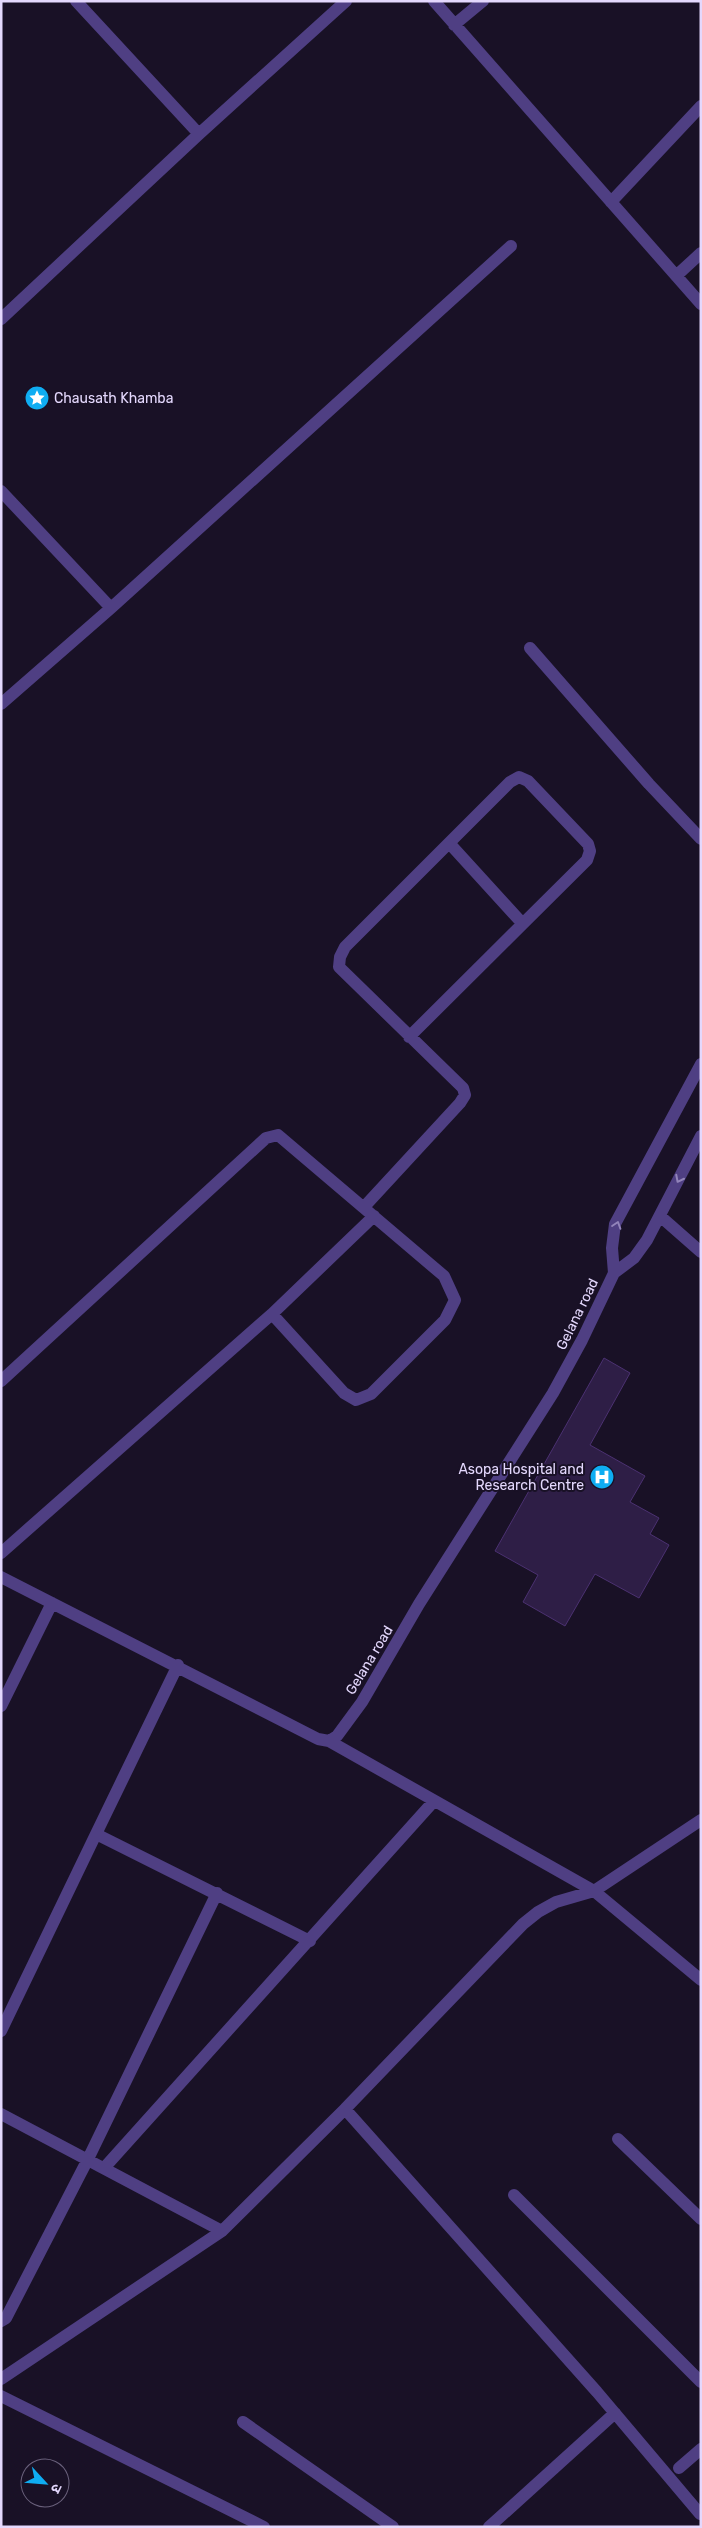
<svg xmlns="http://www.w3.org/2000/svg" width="702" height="2528" viewBox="0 0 702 2528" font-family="Rubik,'Noto Sans Devanagari',sans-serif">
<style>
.building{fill:#2e1e46;stroke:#4b3171}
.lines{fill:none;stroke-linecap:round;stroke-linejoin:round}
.minor{stroke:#4f3f83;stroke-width:12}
.oneway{stroke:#9284ba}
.labels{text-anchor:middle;stroke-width:4;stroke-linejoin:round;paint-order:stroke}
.poi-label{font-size:14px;fill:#e4d8fd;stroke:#191126;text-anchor:start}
.street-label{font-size:14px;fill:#e4d8fd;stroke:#191126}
</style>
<rect width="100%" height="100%" fill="#191126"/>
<!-- building -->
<path class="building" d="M604,1358L630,1373L590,1445L645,1476L630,1502L659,1518L650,1534L669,1545L639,1598L595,1574L565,1626L523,1602L538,1575L495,1551Z"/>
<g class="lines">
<!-- minor -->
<path class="minor" d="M76,1L199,134
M434,1L701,304
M454,25L483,1
M611,202L701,106
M676,276L701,253
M1,319L199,134L346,1
M1,491L111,608
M530,648L649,784L701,839
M1,704L111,608L511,246
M450,844L522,923
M364,1207L460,1103L465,1095L463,1088L339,967L340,957L345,947L510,782L519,777L528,781L588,844L590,851L587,860L409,1037
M660,1216L701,1252
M614,1273L612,1248L615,1224L701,1064
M1,1381L266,1138L278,1135L444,1276L455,1300L445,1320L371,1394L356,1400L344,1393L272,1314
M1,1553L272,1314L374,1216
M1,1577L318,1739L329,1741L337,1736L362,1702L419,1604L553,1393L582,1340L614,1273L634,1258L647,1240L701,1136
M1,1706L52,1603
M329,1741L594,1891L701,1980
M96,1834L178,1665
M1,2031L96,1834L310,1941
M345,2109L597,2392L700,2514
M1,2114L222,2231
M618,2139L701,2219
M105,2167L434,1801
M514,2195L701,2382
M1,2321L6,2318L88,2159L217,1893
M1,2379L222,2231L345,2109L523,1924L538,1912L556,1902L594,1891L701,1820
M1,2396L264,2527
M243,2422L393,2527
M679,2468L701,2449
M489,2527L615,2413"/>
</g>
<!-- one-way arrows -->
<defs><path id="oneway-chevron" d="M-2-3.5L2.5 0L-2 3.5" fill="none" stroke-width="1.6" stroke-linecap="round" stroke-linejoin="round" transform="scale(1.25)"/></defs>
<g class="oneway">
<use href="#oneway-chevron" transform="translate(679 1179) rotate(117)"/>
<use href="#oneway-chevron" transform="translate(617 1225) rotate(-72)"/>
</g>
<!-- icons -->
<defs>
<symbol id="sight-disc" viewBox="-11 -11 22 22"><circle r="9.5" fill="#0fadf2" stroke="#191126"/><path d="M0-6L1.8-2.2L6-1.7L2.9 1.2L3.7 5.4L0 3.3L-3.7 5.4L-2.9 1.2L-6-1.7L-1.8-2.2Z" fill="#fff"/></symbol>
<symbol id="hospital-disc" viewBox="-11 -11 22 22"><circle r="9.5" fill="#0fadf2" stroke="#191126"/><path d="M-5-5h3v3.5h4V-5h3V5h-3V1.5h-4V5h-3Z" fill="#fff"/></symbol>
</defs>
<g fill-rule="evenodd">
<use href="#sight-disc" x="23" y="384" width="28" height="28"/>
<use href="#hospital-disc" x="588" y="1463" width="28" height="28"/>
</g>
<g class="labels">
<!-- poi labels -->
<g class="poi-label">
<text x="54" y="403">Chausath Khamba</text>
<text x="584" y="1474" text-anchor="end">Asopa Hospital and<tspan x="584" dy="16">Research Centre</tspan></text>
</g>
<!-- street labels -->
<g class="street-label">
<text transform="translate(577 1314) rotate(-64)" y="5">Gelana road</text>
<text transform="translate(369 1660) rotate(-59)" y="5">Gelana road</text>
</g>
</g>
<!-- border -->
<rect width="702" height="2528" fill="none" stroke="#e4d8fd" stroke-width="5"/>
<!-- north arrow -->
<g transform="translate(45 2483) rotate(116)"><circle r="24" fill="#191126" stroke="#6a617c"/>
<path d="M0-4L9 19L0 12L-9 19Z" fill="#0fadf2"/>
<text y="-8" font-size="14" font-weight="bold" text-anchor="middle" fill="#e4d8fd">उ</text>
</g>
</svg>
